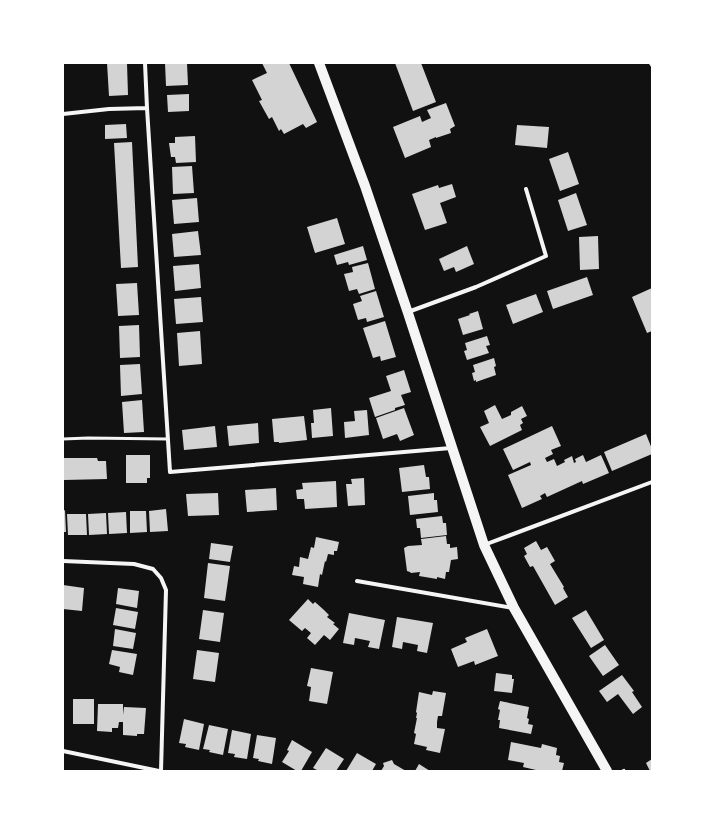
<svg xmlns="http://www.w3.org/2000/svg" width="715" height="834" viewBox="0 0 715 834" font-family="Lato,sans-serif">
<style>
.building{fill:#d3d3d3}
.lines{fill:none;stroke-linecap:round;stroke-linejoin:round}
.path{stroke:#f5f5f5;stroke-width:2.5}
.service{stroke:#f5f5f5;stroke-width:3}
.minor{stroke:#f5f5f5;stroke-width:4}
.primary{stroke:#f5f5f5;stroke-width:10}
</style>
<rect width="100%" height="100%" fill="#111"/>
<!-- building -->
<path class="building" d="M107,63H127L128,95L109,96Z
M165,63H187L188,85L166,86Z
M262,63H289L317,122L306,128L303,124L284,134L281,129L279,131L272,117L269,119L259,101L262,100L252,80L267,73Z
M395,63H421L436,102L413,111Z
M189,94V111L168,112L167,95Z
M446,103L455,126L450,129L451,133L436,138V137L429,140L431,147L405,158L393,127L420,116L422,122L431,118L427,110Z
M126,124L127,138L105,139V125Z
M517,125L549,127L547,148L515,145Z
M195,136L196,162L176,163L175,157H171L169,143H175V137Z
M132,142L138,267L121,268L114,143Z
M568,152L579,184L560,191L549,159Z
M192,166L194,193L173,194L172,167Z
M452,184L456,197L440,203L447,223L425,230L412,194L438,185L439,188Z
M576,193L587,225L568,231L558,200Z
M197,198L199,222L174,224L172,200Z
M337,218L345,244L315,253L307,227Z
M198,231L201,255L174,257L172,234Z
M598,236L599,269L580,270L579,237Z
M363,246L367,260L349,265L348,262L337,265L334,255Z
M467,246L474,264L456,272L454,267L444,271L439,259Z
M368,263L375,289L359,294L357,289L349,291L344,274L353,272L352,267Z
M199,264L201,288L175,291L173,266Z
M587,277L593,295L553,309L547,291Z
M137,283L139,315L118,316L116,284Z
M652,288V331L647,333L632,297Z
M376,291L384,317L367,322L366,318L358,320L353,304L362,301L360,296Z
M536,294L543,312L513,324L506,305Z
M201,297L203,322L176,324L174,299Z
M478,311L483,329L463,335L458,319L470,315L469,314Z
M385,321L396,357L381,361L380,356L373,358L363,328Z
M139,325L140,357L120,358L119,326Z
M200,331L202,364L179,366L177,333Z
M487,336L490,345L486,346L489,353L467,360L464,351L467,350L465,343Z
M494,358L496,366L494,367L496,375L476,382V380L474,381L472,373L475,372L473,365Z
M140,364L142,394L121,396L120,365Z
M404,370L411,392L401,395L405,405L395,408V410L375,417L369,398L391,391L386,376Z
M142,400L144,432L124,433L122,402Z
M495,405L502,419L511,415V412L522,406L527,416L521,419L523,423L520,425L522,430L490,446L480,427L489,423L484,411Z
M331,408L333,436L312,438L311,423H314L313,410Z
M404,408L414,435L400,441L397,434L383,439L376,418Z
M367,410L369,435L345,438L344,422L355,421L354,411Z
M304,416L307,440L279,443V442H274L272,419Z
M258,423L259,443L229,446L227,426Z
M215,426L217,447L184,450L182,430Z
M552,426L561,446L551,450L553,454L545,458L547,462L554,459L557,466L565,462L564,460L572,456L574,463L576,462L575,459L583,455L586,462L601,455L609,473L583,484L582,481L547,497L545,493L540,496L542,499L522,508L508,475L531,465L530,462L513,470L503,449Z
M646,434L652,449V454L612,471L604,452Z
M126,455H150V478H147V483H126Z
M63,458H97L98,461H106L107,479L64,480Z
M424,465L426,477H429L430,489L402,492L399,468Z
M364,478L365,505L348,506L346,484H352L351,479Z
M336,481L337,507L305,509L304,499H297L296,490L303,489L302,483Z
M276,488L277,510L247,512L245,490Z
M218,493L219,515L188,516L186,494Z
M434,493V500H437L438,512L410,515L408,496Z
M166,509L168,531L150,532L149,511Z
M65,510L66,532H63V511Z
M130,511H146L147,532L130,533Z
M126,512L127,533L109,534L108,513Z
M106,513L107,534L89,535L88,514Z
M67,514H86L87,535H68Z
M442,516L443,523H446L447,535L421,538L420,528H417L416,519Z
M446,536L447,544H450V548L457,547L458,559L451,560L449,572H446L445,579L437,577V579L419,576L420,572L411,573L410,572L407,571L404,548L408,546L422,545L421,539Z
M316,537L339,542L337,551H334V555L328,554L326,562L325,561L322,575L320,574L318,587L303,584L304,577L292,575L294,566L299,567L300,557L308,559L311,547L314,548Z
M536,541L541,550L547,547L555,561L550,564L564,587L563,588L568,597L555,605L533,566L530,567L524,556L527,554L524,548Z
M211,543L233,546L230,562L209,559Z
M208,563L230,566L225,601L204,598Z
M63,585L84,588L82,611L63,609Z
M118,588L139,591L137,608L116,604Z
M308,599L313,604L315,602L324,610L329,615L327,617L335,623L333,624L339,629L330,640L324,635L315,645L307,638L311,633L305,628L302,631L289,620Z
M116,608L138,612L135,629L113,625Z
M203,610L224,613L220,642L199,639Z
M586,610L604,640L591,648L572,618Z
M349,613L385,620L379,649L368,647L370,641L355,638L354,645L343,643Z
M397,617L433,623L427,653L417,651L418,645L403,642L402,649L392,647Z
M115,629L136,633L133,649L113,646Z
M487,629L498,656L475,665L474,661L458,667L451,649L467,642L465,638Z
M605,645L619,665L603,676L589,656Z
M112,650L137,654L133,675L119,672L120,667L109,664Z
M197,650L219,653L215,682L193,679Z
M311,668L333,672L327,704L309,701L311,687L307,686Z
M496,673L512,675V679H514L512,693L494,691Z
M622,675L634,691L632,692L642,707L633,714L618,694L607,702L599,691Z
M433,691L446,693L442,716H438L437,722V728L445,729L440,753L426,750L427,747L414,744L416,734L414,733L417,718H416L417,713L416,712L419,692L432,695Z
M73,699H94V724H73Z
M500,701L529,707L527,718L529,719L528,724L533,725L531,734L499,728L500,720H498L500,710L498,709Z
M98,704H123V715L124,707L146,708L144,734H137V736L123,735V722H119L118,728H112V732L97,731Z
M184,719L204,724L199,750L185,747L186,744L179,743Z
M209,725L228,729L223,755L209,752L210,750L203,749Z
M232,730L251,734L247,759L234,757L235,754L228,753Z
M257,735L276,738L272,764L258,761L259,759L253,758Z
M292,740L312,752L301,771H297L282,762L289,751L287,750Z
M511,742L541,748L542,744L557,748L556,755L560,756L559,762L564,763L562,771H535L536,770L523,767L524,763L508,760Z
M326,748L344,759L336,771H319L313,768Z
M357,753L376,764L372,771H346Z
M652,759V771H650L646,763Z
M392,760L394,764L406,771H381L384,766L383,763Z
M419,764L430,771H415Z"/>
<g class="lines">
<!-- path -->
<path class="path" d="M650,63L652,66
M622,771L624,770V771"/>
<!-- service -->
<path class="service" d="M63,439L88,438L168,439"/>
<!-- minor -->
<path class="minor" d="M145,63L147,108L170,472L451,448
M63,114L109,109L147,108
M408,312L476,287L546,256L526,189
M484,545L652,482
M63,561L134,564L153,569L161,578L166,590L161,771
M357,581L513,608
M63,751L159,771"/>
<!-- primary -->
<path class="primary" d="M319,63L365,186L408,313L484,545L514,608L607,771"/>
</g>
<!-- border -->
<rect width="715" height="834" fill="none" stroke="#ffffff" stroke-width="128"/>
</svg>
